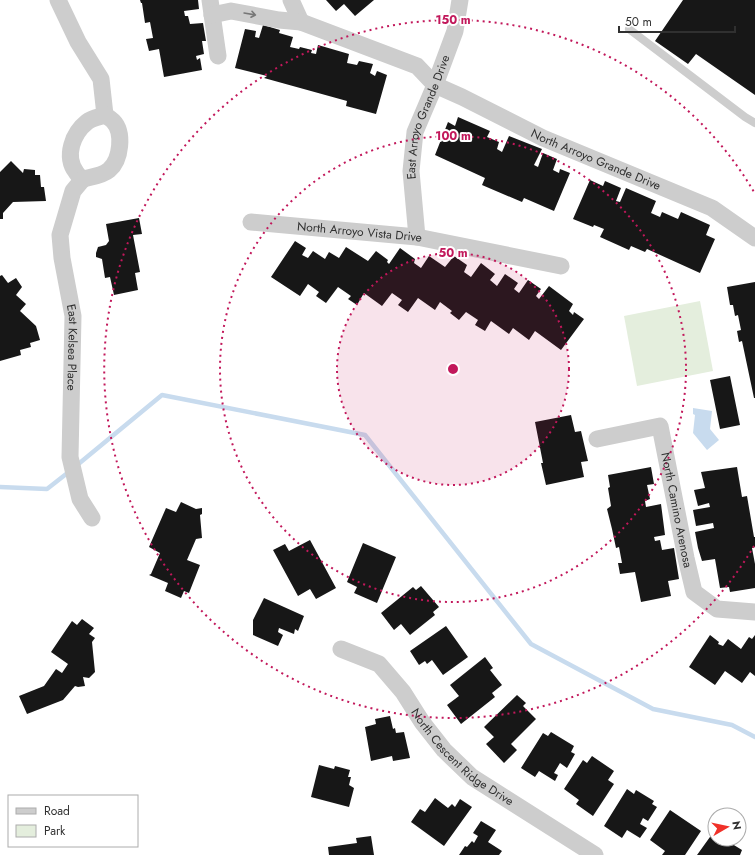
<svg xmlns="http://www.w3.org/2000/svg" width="755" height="855" viewBox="0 0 755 855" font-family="Jost,sans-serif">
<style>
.green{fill:#e4eedd}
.water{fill:#c8dbee}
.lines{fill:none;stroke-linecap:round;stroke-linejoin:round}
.stream{stroke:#c8dbee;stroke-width:4.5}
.building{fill:#171717}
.service{stroke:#cdcdcd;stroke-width:8}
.minor{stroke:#cdcdcd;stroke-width:17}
.oneway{stroke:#777}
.ring{fill:none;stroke:#c2185b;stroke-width:2;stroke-dasharray:2 4}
.labels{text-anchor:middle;stroke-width:4;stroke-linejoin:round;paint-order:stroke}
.street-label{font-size:12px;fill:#303030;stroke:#fff}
.centre{fill:#c2185b;stroke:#fff;stroke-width:2}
.ring-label{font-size:12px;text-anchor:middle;font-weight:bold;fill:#c2185b;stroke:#fff;stroke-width:4;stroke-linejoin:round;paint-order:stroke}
</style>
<rect width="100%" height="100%" fill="#fff"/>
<!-- green -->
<path class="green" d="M700,301L713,371L637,386L624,316Z"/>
<!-- water -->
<path class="water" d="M693,408L712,411L710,429L719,440L707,450L693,433L695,415L693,414Z"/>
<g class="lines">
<!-- stream -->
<path class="stream" d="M76,466L162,395L365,435L531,644L653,709L732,725L755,737
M0,487L47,489L70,471"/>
</g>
<!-- building -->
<path class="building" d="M140,0H198L199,9L184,11L185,16H188L190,24L203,23L206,41H202L204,54L196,56L197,60L200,58L202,70L164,77L159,49L149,51L146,39L153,38L150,22L145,23L142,3H141Z
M326,0H374L355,16L344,4L336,11Z
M683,0H755V95L696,54L688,64L655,41Z
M263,25L280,30L279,33L293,37L290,47L299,49L300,47L312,50L311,53L316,54L318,45L349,54L347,63L357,65L359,61L373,64L370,73L375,76L377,71L387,75L376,114L346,106L347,101L264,78L267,76L235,68L245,29L256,31L255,37L259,38Z
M458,117L490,131L487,137L499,142L497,149L502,152L509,136L542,149L534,165L538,167L543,153L557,159L553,170L559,173L560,169L570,173L554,211L524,198L522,202L482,185L485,178L435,155L448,122L455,126Z
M11,161L23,173L24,169L35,170V175H40L41,187H44L46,201L13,202L3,213V219H0V172Z
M590,180L603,186L605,181L621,188L616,201L620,202L626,188L656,201L651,213L660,217L662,212L678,219L681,212L710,225L706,235L715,239L700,273L647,249L645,252L631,246L629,250L600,237L604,229L594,225L593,227L573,219Z
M139,218L142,234L133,235L140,272L135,273L138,290L114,295L110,277L105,278L102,259L96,257V253L98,247L106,245L109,241L106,224Z
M295,241L306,248L302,255L308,258L313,251L325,259L329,252L339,258L346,247L368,261L376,251L388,260L387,262L389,264L400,248L415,259L414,263L421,268L429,256L445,267L454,256L467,265L464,272L471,277L481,263L495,274L490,280L497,286L505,274L518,283L514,289L519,293L528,280L541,289L536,296L539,299L549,286L573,304L569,311L573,315L574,312L584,319L561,350L535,331L529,340L513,328L509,334L491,321L485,331L475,325L478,320L466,312L459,320L450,313L452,311L440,302L435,310L418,298L408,312L398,305L402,300L392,293L382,306L364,293L357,305L348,299L351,296L338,287L326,303L316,296L319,292L308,284L300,296L271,277Z
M2,275L8,283L16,278L22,287L16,295L26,304L20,311L36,326L40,340L30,343L31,347L20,350L21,355L0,361V276Z
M755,282V398H754L742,341L739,342L737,331L741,330L738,315L735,316L733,305H730L727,287Z
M730,376L740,425L720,429L710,380Z
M571,415L575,432L581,431L588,461L581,462L584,477L546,485L541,463H543L535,422Z
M651,467L654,484L647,485L650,499L645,501L646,507L661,504L665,535L654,537L655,541L660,540L662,550L674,548L679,579L668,581L671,596L641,602L635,572L620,574L618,563H622L619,547L616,548L612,529L607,509L611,506L608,488L610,487L608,475Z
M737,467L742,497L747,496L754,537H755V547L752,548L755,564V588L730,592L729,587L720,588L715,559L702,561L698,548L695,532L714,528L713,523L696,526L693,510L710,507L709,503L698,506L694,490L705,488L701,472Z
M181,502L196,509L202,508V514L200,515L202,538L196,539L187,560L200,565L189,593L184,591L181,598L165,591L168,583L149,575L151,574L160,553L149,547L166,508L176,512Z
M310,540L336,588L316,599L310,589L298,596L273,550L285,544L289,551Z
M363,543L396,557L377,603L354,593L357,587L347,582Z
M421,586L439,607L433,612L435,615L410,635L401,624L394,630L381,613L413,587L416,590Z
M264,598L304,616L298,631L295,629L294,634L279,628L278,632L283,635L278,646L253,635V620Z
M82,619L94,628L89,634L95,638L92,642L95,672L89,678L83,677L85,686L78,687L75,686L63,700L27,714L19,696L44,686L56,669L62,673L68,664L51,652L72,621L77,625Z
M446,626L468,657L443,675L432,660L427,664L425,661L419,665L410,651Z
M710,635L719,642L718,644L723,646L728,639L741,649L749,637L752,639L755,635V676L750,672L742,683L725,671L715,685L689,667Z
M485,657L493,668L490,670L502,685L492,693L495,697L461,724L447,705L459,696L450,685Z
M517,695L526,703L523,706L536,719L511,744L517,750L504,763L486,744L494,737L484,727Z
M390,716L393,729L395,728L396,733L404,732L410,758L393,761L392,756L371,761L365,727L376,724L375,719Z
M551,732L574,746L571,752L575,754L567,768L560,763L554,773L558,775L555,781L539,771L535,777L521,768L543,733L548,736Z
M592,756L614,771L608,780L614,784L593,816L576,804L579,800L564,789L583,760L587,763Z
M319,765L334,769L335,766L350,770L348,777H351L349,785L354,788L349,807L311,797Z
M627,789L634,794L636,790L654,801L652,804L657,807L648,821L643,818L640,824L647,828L640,838L627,830L622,838L604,826Z
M435,798L448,808L452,804L455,807L460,799L472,807L444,846L411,822L420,809L425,812Z
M670,810L701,831L685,855H662L665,851L650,840Z
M481,821L496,830L488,842L502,851L499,855H459L465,846L467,847L472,841L474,843L478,836L473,833Z
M715,830V839H724L742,850L740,855H697Z
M371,836L374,855H329L328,847L357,843L356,838Z"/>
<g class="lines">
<!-- service -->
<path class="service" d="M629,29L745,117L755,123"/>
<!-- minor -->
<g class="minor">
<path d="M58,0L78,42L101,79L105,115"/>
<path d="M210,0L218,56"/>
<path d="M291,0L301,22"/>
<path id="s1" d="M212,15L231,11L279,20L301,22L417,66L435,85L462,97L543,138L712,208L755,238"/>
<path d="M105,115C108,117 111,119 113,121C124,132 121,160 109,170C102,176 91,177 83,179C80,177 77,174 76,172C64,156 73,133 87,122C92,118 99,117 105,115Z"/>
<path id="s2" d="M83,179L73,191L60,235L62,258L73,316L70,457L80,499L92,518"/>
<path id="s3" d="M251,222L417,237L561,266"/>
<path id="s4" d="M417,237L411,171L415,132L435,85L455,31L460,0"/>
<path id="s5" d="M597,439L660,426L686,558L694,592L717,609L755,612"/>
<path id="s6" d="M341,649L379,664L403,692L422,722L444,750L472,777L595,855"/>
</g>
</g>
<!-- one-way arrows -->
<defs><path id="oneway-shaft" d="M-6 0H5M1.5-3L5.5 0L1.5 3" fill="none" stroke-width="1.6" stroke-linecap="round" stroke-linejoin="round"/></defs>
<use class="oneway" href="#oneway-shaft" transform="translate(250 14) rotate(10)"/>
<!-- distance rings -->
<circle cx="453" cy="369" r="116" fill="#c2185b" fill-opacity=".12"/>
<g class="ring">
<circle cx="453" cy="369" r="116"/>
<circle cx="453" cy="369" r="233"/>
<path d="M754 546A349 349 0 1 1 754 192"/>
</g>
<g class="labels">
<!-- street labels -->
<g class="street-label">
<text dy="4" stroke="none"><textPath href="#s4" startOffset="123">East Arroyo Grande Drive</textPath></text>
<text dy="4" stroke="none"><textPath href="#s1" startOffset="418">North Arroyo Grande Drive</textPath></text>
<text dy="4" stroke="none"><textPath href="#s3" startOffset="109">North Arroyo Vista Drive</textPath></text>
<text dy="4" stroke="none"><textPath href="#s2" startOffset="175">East Kelsea Place</textPath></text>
<text dy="4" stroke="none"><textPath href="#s5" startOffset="150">North Camino Arenosa</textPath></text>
<text dy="4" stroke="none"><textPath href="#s6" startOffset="167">North Cescent Ridge Drive</textPath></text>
</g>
</g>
<circle cx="453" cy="369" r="6" class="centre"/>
<g class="ring-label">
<text x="453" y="24">150 m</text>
<text x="453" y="140">100 m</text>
<text x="453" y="257">50 m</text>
</g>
<!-- legend -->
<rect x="8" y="795" width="130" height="52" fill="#ffffff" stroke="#acacac"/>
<rect x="16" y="808" width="20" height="6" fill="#cdcdcd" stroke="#acacac"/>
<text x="44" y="815" font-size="12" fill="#303030">Road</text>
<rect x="16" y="825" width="20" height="12" fill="#e4eedd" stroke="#acacac"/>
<text x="44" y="835" font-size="12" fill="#303030">Park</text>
<!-- north arrow -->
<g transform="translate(727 827) rotate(81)"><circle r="19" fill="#ffffff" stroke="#acacac"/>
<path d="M0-3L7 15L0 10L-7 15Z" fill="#f03129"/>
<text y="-6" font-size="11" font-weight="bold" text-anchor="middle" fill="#303030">N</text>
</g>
<!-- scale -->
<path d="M619 26v6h116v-6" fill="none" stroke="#303030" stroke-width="2"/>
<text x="625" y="26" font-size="12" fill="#303030" stroke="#ffffff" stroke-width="3" paint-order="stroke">50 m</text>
</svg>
